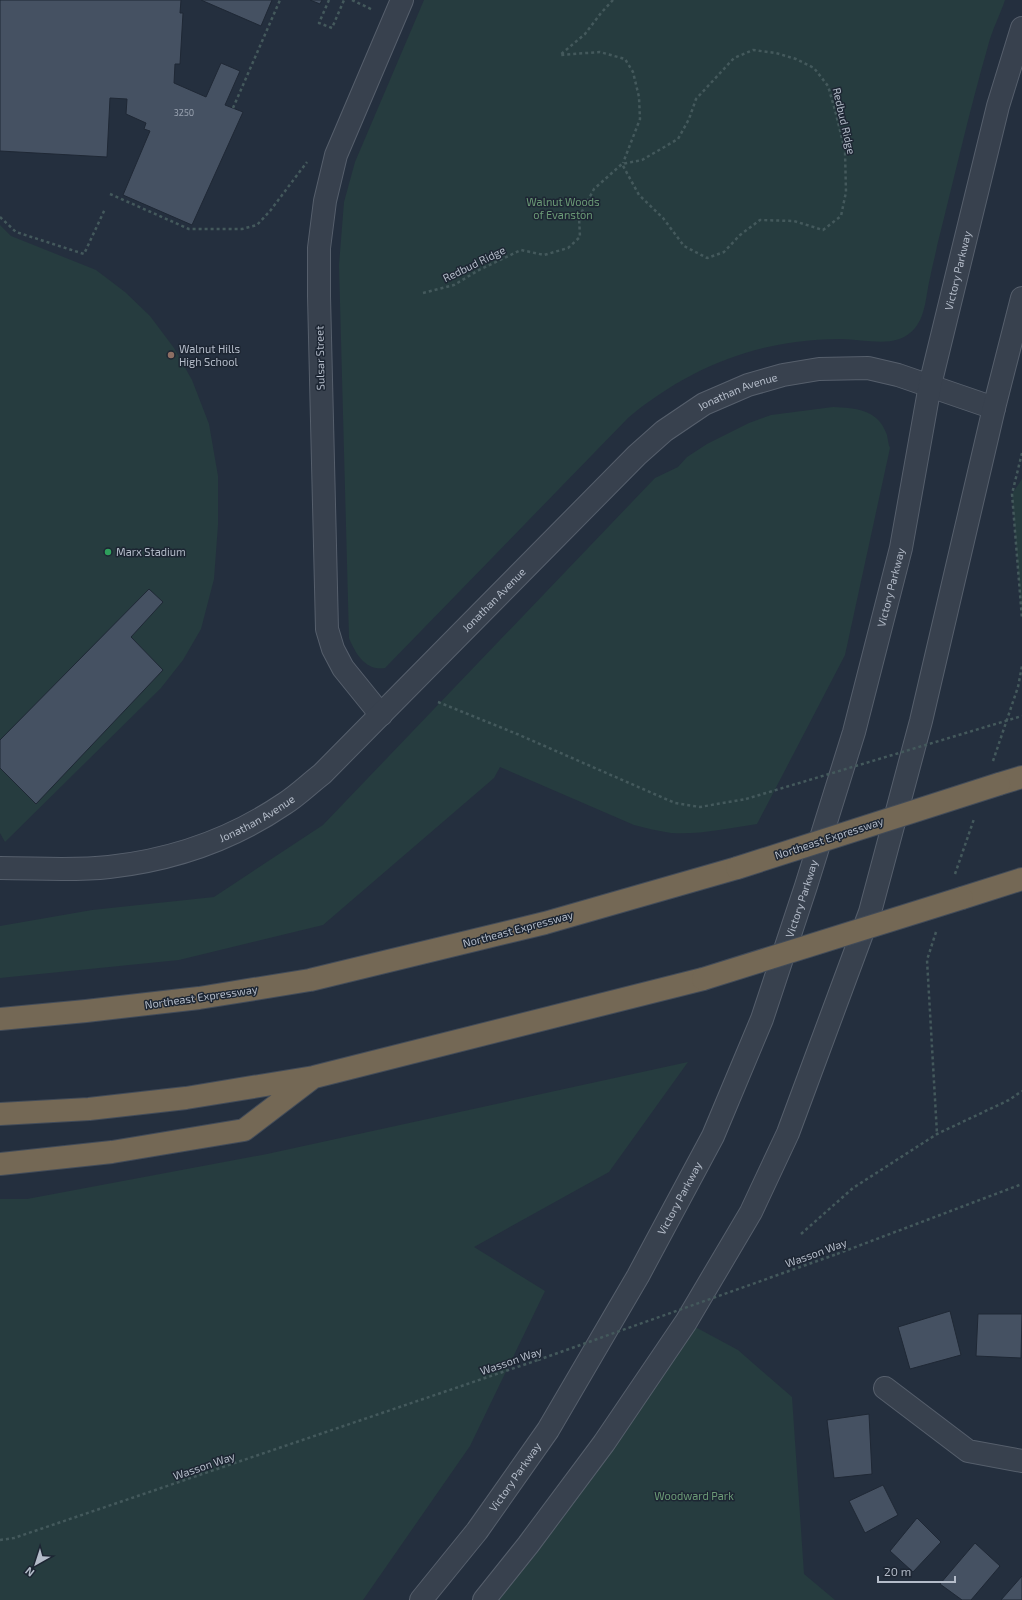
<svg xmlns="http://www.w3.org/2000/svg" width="1022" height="1600" viewBox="0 0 1022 1600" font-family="'Exo 2',sans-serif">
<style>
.green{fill:#263c3f}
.building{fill:#455162;stroke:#1f2835}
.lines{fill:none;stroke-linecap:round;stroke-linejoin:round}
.minor-casing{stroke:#565f6c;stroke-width:24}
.highway-casing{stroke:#434c59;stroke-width:24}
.path{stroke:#44595c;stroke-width:2.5;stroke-dasharray:3 3;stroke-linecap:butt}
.minor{stroke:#38414e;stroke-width:22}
.highway{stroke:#746855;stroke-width:22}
.highway-bridge-casing{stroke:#434c59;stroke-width:24;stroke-linecap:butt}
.path-bridge{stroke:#44595c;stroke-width:2.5;stroke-dasharray:3 3;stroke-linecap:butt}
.highway-bridge{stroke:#746855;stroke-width:22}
.education-dot{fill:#8d6e63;stroke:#1d2633;stroke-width:1.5}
.leisure-dot{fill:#2e9e5b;stroke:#1d2633;stroke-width:1.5}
.labels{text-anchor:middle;stroke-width:3;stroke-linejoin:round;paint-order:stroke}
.number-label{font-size:9px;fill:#98a1af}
.street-label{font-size:11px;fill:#b4bcc9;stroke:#1d2633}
.park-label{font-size:11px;fill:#6b9a76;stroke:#1d2633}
.poi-label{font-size:11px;fill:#b4bcc9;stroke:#1d2633;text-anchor:start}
</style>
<rect width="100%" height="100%" fill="#242f3e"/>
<!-- green -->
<path class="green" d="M424,0H1005C1000,15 992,30 988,46C969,112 954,179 937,246C935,257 932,267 930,278C926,294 926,315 915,328C897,350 866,339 841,339C826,339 810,340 796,342C733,350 676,378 628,418L385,668C366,671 356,655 349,638L339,265L344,202L355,162Z
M0,225L11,236L96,270L125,292L150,316L174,348L192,380L209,424L218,476V525L214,579L201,629L183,660L161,688L5,842L0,833Z
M833,407C856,408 878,409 887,435C888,439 888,444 890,448L845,655L757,824C729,828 699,835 671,833C658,831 646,828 634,825L500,767L494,778L323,925L179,960L0,978V926L92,910L214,897L323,825L655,478L678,467L687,457L707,444L749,423L771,415Z
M1022,479V619L1012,494Z
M688,1062L609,1172L474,1247L545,1291L470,1446L363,1600H0V1199H27L267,1154Z
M686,1322L738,1350L792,1397L804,1574L835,1600H484Z"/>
<!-- building -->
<path class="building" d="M0,0H181L180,13H183L180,64H175L174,83L206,97L221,63L240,71L225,105L243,112L192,225L123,195L150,131L144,129L146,123L126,114L127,99L110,98L107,157L0,151Z
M201,0H272L261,26Z
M310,0H322L320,4Z
M149,589L163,602L131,637L163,670L36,804L0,768V740Z
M950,1311L961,1355L910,1369L898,1327Z
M978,1314H1022L1021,1358L976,1356Z
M869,1414L872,1474L834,1478L827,1420Z
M883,1485L898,1515L865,1533L849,1501Z
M917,1518L941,1542L913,1572L890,1551Z
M975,1543L1000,1566L971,1600H962L940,1584Z
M1022,1576V1600H1001Z"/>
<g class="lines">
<defs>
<g id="minor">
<path d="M381,715L343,668L333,649L327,629L319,296V248L325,201L336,155L402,0"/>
<path id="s1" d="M0,868C36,868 73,871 109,867C172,860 231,840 284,804C297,796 309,784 322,774L637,455L664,431L704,404L748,385L783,375L819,369L868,368L898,375L994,408"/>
<path d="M885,1388L968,1451L1022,1461"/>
<path id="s2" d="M421,1600L477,1531L548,1430L638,1276L713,1136L762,1019L806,886L854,732L901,548L930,385L998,106L1022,28"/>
<path d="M484,1600L528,1545L604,1443L686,1322L751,1212L788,1133L870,912L921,721L994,408L1022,298"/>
</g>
<path id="highway" d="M999,784L1022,777
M962,898L1022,879
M0,1019L86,1011L199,998L310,980L545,923L737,868
M0,1114L89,1109L186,1098L314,1077L703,979
M0,1164L112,1152L244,1130L311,1079"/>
</defs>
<!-- minor casing -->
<use href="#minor" class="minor-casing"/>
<!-- highway casing -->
<use href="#highway" class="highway-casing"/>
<!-- path -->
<path class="path" d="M329,0L319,23L332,28L344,0
M352,0L373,10
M613,0L601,13L585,34L560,55L600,52L625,59L633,72L639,97L640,119L623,163
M233,108L280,0
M110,194L189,229H242L257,225L270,211L307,162
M0,217L16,232L84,254L105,209
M423,293L454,285L479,270L521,250L544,255L568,248L580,237L579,217L594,189L622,164L639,195L663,218L684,246L707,258L724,252L740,235L760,220L794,221L823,230L841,216L846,192L845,151L835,110L828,86L814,68L796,59L776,53L753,50L734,58L696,99L689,119L678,139L642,160L622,164
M1022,453L1012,494L1022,619
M438,702L517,734L675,803L700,807L746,799
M993,761L1018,687L1022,666
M955,874L974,819
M936,932L927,960L937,1134
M801,1234L853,1188L937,1134L1009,1100L1022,1091
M837,1254L1022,1184
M0,1540L14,1538L538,1360"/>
<!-- minor -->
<use href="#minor" class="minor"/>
<!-- highway -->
<use href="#highway" class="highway"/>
<defs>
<path id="highway-bridge" d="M737,868L999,784
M703,979L962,898"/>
</defs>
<!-- highway-bridge casing -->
<use href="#highway-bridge" class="highway-bridge-casing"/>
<!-- path-bridge -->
<path class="path-bridge" d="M746,799L1022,716
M538,1360L837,1254"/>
<!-- highway-bridge -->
<use href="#highway-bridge" class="highway-bridge"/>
</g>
<!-- markers -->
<circle class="education-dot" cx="171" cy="355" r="4"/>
<circle class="leisure-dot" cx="108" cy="552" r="4"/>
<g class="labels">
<!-- number labels -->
<g class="number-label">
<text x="184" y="116">3250</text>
</g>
<!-- street labels -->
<g class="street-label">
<text transform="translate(844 121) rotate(77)" y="4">Redbud Ridge</text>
<text transform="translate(474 264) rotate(-26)" y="4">Redbud Ridge</text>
<text dy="4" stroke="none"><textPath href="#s2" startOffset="1451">Victory Parkway</textPath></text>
<text transform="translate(320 358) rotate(-91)" y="4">Sulsar Street</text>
<text dy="4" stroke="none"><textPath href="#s1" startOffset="914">Jonathan Avenue</textPath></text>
<text dy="4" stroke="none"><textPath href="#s2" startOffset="1127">Victory Parkway</textPath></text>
<text dy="4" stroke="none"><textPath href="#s1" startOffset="590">Jonathan Avenue</textPath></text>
<text dy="4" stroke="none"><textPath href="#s1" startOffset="266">Jonathan Avenue</textPath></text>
<text transform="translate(829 838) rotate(-18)" y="4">Northeast Expressway</text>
<text dy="4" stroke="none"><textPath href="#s2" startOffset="803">Victory Parkway</textPath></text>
<text transform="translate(518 929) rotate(-15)" y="4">Northeast Expressway</text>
<text transform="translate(201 997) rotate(-8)" y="4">Northeast Expressway</text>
<text dy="4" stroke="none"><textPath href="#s2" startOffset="479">Victory Parkway</textPath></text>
<text transform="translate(816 1253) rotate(-20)" y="4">Wasson Way</text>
<text transform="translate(511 1361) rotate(-19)" y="4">Wasson Way</text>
<text transform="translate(204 1466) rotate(-19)" y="4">Wasson Way</text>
<text dy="4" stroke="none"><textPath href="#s2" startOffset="155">Victory Parkway</textPath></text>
</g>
<!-- park labels -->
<g class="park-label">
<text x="563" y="206">Walnut Woods<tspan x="563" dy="13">of Evanston</tspan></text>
<text x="694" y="1500">Woodward Park</text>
</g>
<!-- poi labels -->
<g class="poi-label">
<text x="179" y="353">Walnut Hills<tspan x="179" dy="13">High School</tspan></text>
<text x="116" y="556">Marx Stadium</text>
</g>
</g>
<!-- north arrow -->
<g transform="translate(36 1564) rotate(219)" stroke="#1d2633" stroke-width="3" paint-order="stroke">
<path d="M0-3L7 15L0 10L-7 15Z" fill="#b4bcc9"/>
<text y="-6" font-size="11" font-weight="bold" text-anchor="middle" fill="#b4bcc9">N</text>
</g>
<!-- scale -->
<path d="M878 1576v6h77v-6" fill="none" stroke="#b4bcc9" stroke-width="2"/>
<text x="884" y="1576" font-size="12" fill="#b4bcc9" stroke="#1d2633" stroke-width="3" paint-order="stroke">20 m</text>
</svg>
